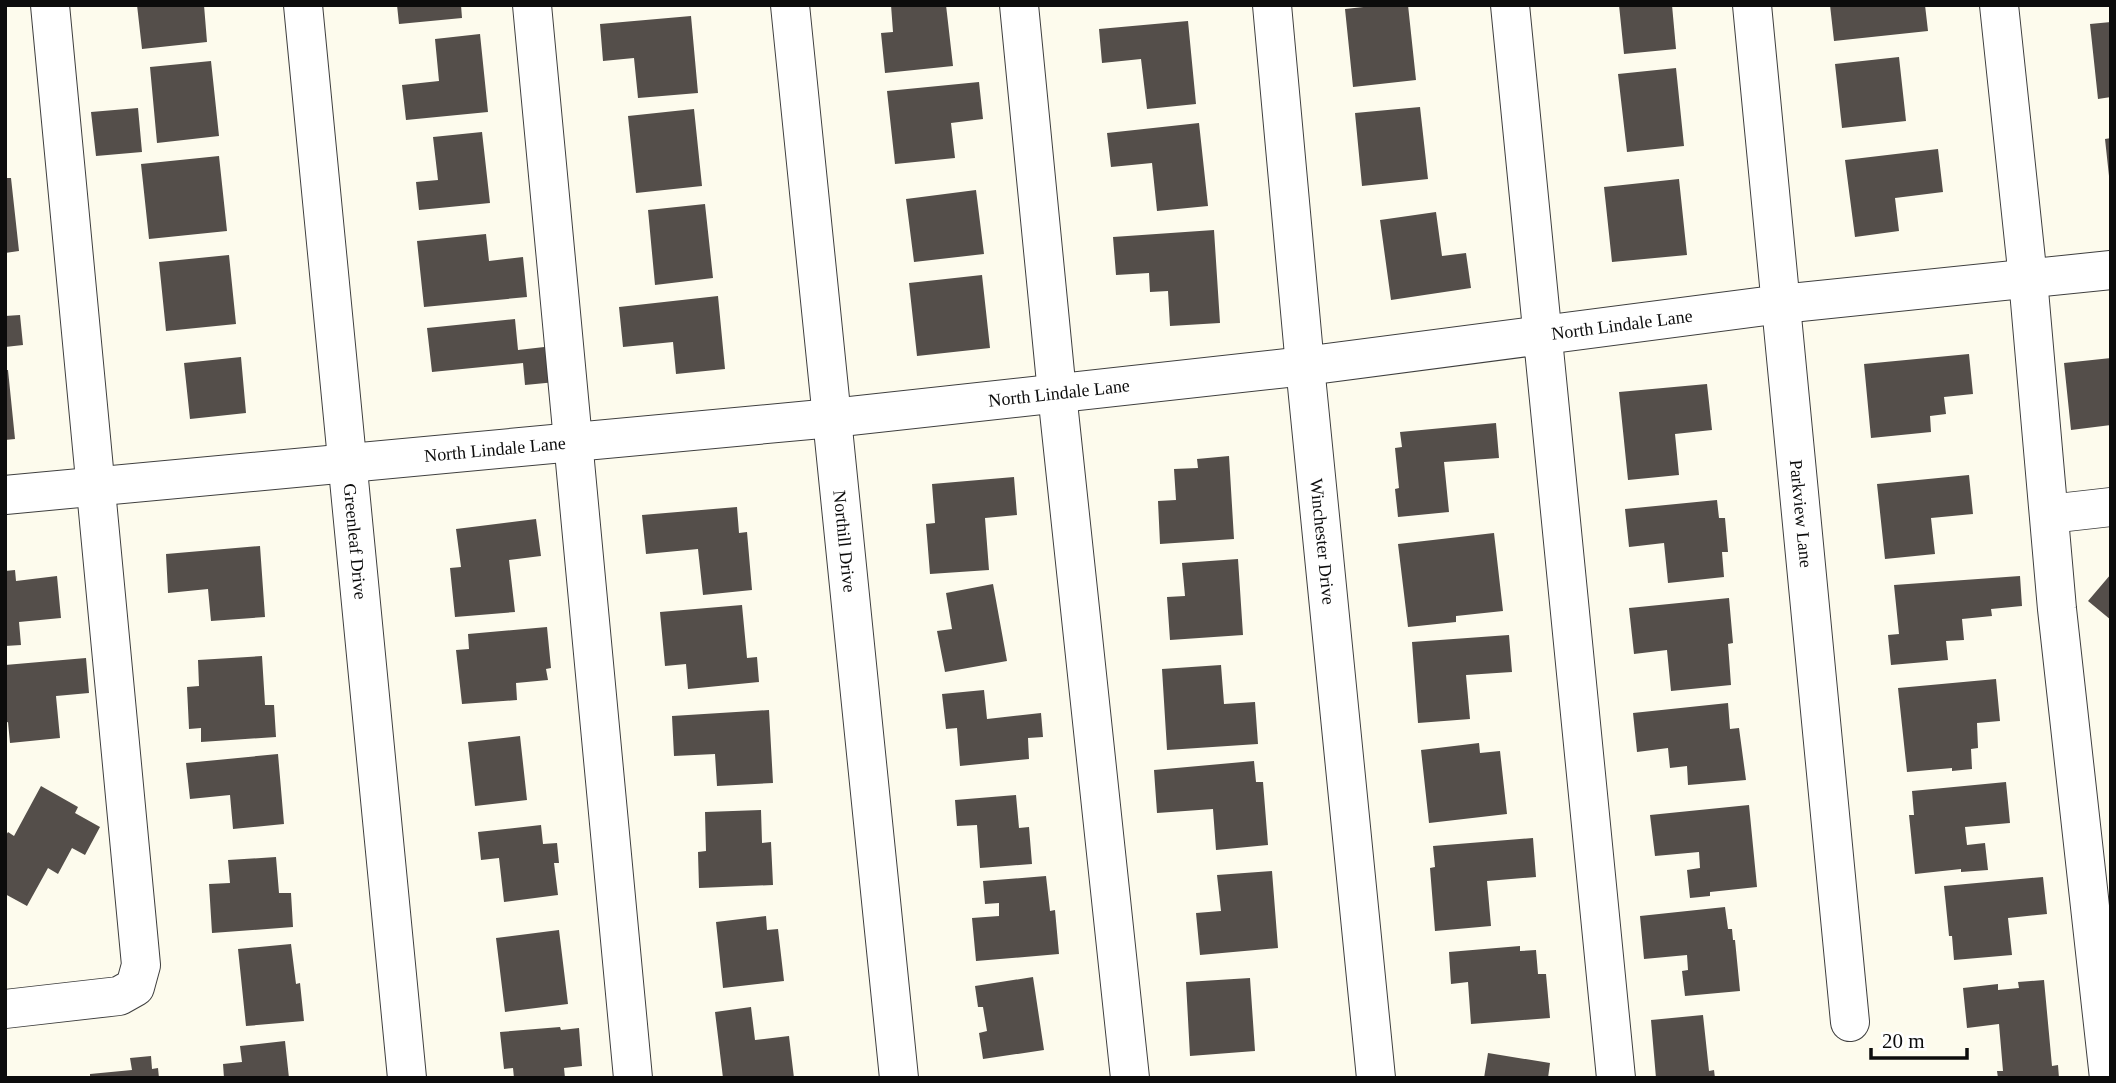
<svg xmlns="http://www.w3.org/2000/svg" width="2116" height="1083" viewBox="0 0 2116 1083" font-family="Georgia,serif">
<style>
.building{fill:#544e4a}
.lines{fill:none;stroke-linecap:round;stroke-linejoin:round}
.minor-casing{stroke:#3f3f3f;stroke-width:40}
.minor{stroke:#fff;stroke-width:38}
.labels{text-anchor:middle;stroke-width:7;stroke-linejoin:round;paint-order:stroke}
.street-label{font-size:18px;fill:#0c0c0c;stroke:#fff}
</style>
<rect width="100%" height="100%" fill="#fdfbed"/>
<!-- building -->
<path class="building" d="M137,5H204L207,42L142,49Z
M397,5H461L462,18L399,24Z
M891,5H946L953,66L885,73L881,33L893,32Z
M1382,5H1408L1416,80L1353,87L1345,9Z
M1619,5H1672L1676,49L1624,54Z
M1830,5H1925L1928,31L1834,41Z
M691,16L698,93L638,98L634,58L603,61L600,24Z
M1188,21L1196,104L1147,109L1141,59L1102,63L1099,29Z
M2111,22V97L2098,99L2090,24Z
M480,34L488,112L406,120L402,85L439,81L435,39Z
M1899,57L1906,121L1842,128L1835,64Z
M211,61L219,136L157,143L150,67Z
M1676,68L1684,146L1627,152L1618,74Z
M979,82L983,119L951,123L955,158L895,164L887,91Z
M1420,107L1428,179L1362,186L1355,113Z
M138,108L142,152L96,156L91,112Z
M694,109L702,186L636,193L628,116Z
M1199,123L1208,206L1157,211L1152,163L1111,167L1107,133Z
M482,132L490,203L419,210L416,182L438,180L433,137Z
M2111,138V176H2109L2105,139Z
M1938,149L1943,192L1895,198L1899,231L1855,237L1845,160Z
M219,156L227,231L149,239L141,164Z
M5,178H11L19,251L5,253Z
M1679,179L1687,255L1612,262L1604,187Z
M976,190L984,254L914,262L906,199Z
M705,204L713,278L655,285L648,210Z
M1436,212L1442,256L1466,253L1471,288L1391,300L1380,220Z
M1214,230L1220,323L1170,326L1168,291L1150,292L1149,273L1116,275L1113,237Z
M486,234L489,261L523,257L527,297L424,307L417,241Z
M229,255L236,324L166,331L159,262Z
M982,275L990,348L917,356L909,283Z
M718,296L725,369L676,374L673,342L623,347L619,307Z
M20,315L23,345L5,347V316Z
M515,319L518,350L553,346L556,382L525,385L523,363L432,372L427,328Z
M1969,354L1973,394L1944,397L1946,414L1930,416L1931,432L1871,438L1864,364Z
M241,357L246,413L190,419L184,363Z
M2111,358V425L2071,430L2064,363Z
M5,370H8L15,439L5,440Z
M1707,384L1712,430L1675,434L1679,475L1628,480L1619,392Z
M1496,423L1499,458L1444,462L1449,512L1398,517L1395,489L1399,488L1395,448L1402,447L1400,432Z
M1229,456L1234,539L1160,544L1158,501L1176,500L1174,469L1198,468L1197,459Z
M1969,475L1973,514L1931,518L1935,554L1885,559L1877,484Z
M1014,477L1017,515L985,518L989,570L930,574L926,524L935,523L932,484Z
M1717,500L1719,518H1725L1728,552H1722L1724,577L1668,583L1664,543L1629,547L1625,509Z
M737,507L739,533L747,532L752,590L703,595L698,549L646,554L642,515Z
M536,519L541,556L509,560L515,612L455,617L450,568L461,567L456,529Z
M1494,533L1503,611L1456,616V622L1408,627L1398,544Z
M260,546L265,617L211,621L208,589L168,593L166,554Z
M1238,559L1243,635L1170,640L1167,597L1185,596L1182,563Z
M15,570L16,581L57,576L61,618L19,622L21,645L5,646V571Z
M2111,574V620L2088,601Z
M2020,576L2022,606L1991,609L1992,616L1962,619L1964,640L1946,641L1948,660L1891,665L1888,635L1899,634L1894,585Z
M993,584L1007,661L945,672L937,631L952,629L946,593Z
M1729,598L1733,643L1728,644L1731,685L1671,691L1667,650L1634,654L1629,608Z
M742,605L747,658L757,657L759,682L688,689L686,664L665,666L660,612Z
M547,627L551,668L546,669L548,680L516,683L517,700L462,704L456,650L469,649L468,634Z
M1509,635L1512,672L1466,675L1470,719L1418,723L1412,642Z
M262,656L265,705H274L276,737L201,742V728L189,729L187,687L199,686L198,660Z
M86,658L89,693L56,696L60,738L10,743L8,722L5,723V665Z
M1221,665L1224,704L1255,702L1258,744L1167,750L1162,669Z
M1996,679L2000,721L1977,723L1978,748L1971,749L1972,769L1952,771V768L1907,772L1898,688Z
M984,690L987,719L1041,713L1043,737L1028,738L1029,759L960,766L957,728L946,729L942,694Z
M1728,703L1730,729L1739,728L1746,780L1688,785L1687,766L1670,768L1668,748L1637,752L1633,713Z
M769,710L773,783L717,786L715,754L674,756L672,716Z
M520,736L527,800L475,806L468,742Z
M1479,743L1480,753L1500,751L1507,814L1429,823L1421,750Z
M278,754L284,824L233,829L230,795L190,799L186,763Z
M1254,761L1256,782H1263L1268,845L1216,850L1213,809L1157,813L1154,770Z
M2006,782L2010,823L1965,827L1967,845L1985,843L1988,870L1961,872V869L1915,874L1909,815H1914L1912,791Z
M41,786L78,807L75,813L100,827L85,855L72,848L58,874L48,868L27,906L5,894V837L8,832L14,836Z
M1016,795L1019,828L1029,827L1032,864L980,868L977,825L957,826L955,800Z
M1749,805L1757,887L1710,892V896L1690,898L1687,870L1700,868L1699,852L1655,856L1650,815Z
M761,810L762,843L771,842L773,885L699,888L698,852L706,851L705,812Z
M541,825L543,844L557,843L559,863H554L558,895L504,902L499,858L481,860L478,832Z
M1533,838L1536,877L1487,881L1491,926L1435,931L1430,868L1435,867L1433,846Z
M276,857L279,893H291L293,927L212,933L209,884L230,883L228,860Z
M1272,871L1278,948L1200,955L1196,913L1221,911L1217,875Z
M1046,876L1050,911L1055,910L1059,954L976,961L972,918L999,916V903L985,904L983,881Z
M2043,877L2047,914L2008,918L2012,955L1954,960L1952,936H1949L1944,886Z
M1725,907L1728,929H1732L1733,940H1735L1740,991L1685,996L1682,971L1688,970L1687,955L1644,959L1640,916Z
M766,916L767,930L778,929L784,981L723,988L716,922Z
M559,930L568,1004L505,1012L496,938Z
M291,944L296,984L300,983L304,1021L246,1026L238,949Z
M1520,946V951L1536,950L1538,974H1546L1550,1018L1471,1024L1468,982L1451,984L1449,952Z
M1033,977L1044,1050L983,1059L979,1033L987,1031L983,1007H978L975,986Z
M1250,978L1255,1051L1190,1056L1186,982Z
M2044,980L2052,1066L2058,1065L2059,1078H1998L1997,1071H2003L1999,1024L1967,1028L1963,988L1998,984V990L2019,988L2018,982Z
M751,1007L755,1040L789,1036L794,1078H723L715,1012Z
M1703,1015L1709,1071L1714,1070L1715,1078H1656L1651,1020Z
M560,1027L561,1030L579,1028L582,1066L564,1068L565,1078H514L513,1068L504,1069L500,1032Z
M285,1041L289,1078H224L223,1064L242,1062L240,1046Z
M1488,1053L1550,1063L1548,1078H1484Z
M151,1056L152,1069L158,1068L159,1078H90V1074L132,1070L130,1058Z"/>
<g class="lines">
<defs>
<g id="minor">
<path id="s1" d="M303,5L407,1078"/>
<path d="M532,5L633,1078"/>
<path id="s2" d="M790,5L899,1078"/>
<path d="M1019,5L1057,393L1130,1078"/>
<path id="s3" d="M1272,5L1305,366L1376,1078"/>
<path d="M1510,5L1616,1078"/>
<path id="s4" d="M1752,5L1850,1022"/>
<path d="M1999,5L2028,279L2057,609L2109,1078"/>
<path id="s5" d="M5,495L832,418L1305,366L1781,304L2111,270"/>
<path d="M2049,514L2111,507"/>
<path d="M5,1009L119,996L135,987L141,965L50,5"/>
</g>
</defs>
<!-- minor casing -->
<use href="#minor" class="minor-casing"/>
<!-- minor -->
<use href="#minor" class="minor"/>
</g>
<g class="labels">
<!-- street labels -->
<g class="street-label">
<text dy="6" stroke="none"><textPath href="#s5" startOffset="1626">North Lindale Lane</textPath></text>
<text dy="6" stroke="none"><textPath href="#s5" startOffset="1059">North Lindale Lane</textPath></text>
<text dy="6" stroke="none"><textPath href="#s5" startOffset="492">North Lindale Lane</textPath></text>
<text dy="6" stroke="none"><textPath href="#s4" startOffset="511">Parkview Lane</textPath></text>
<text dy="6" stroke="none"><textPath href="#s1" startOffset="539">Greenleaf Drive</textPath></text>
<text dy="6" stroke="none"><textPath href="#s2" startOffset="539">Northill Drive</textPath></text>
<text dy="6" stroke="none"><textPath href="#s3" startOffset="539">Winchester Drive</textPath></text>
</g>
</g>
<!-- border -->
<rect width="2116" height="1083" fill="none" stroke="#0c0c0c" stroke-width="14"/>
<!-- scale -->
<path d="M1871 1048v10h96v-10" fill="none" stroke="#0c0c0c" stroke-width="3.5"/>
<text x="1882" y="1048" font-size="21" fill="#0c0c0c" stroke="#ffffff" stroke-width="5" paint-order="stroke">20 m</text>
</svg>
